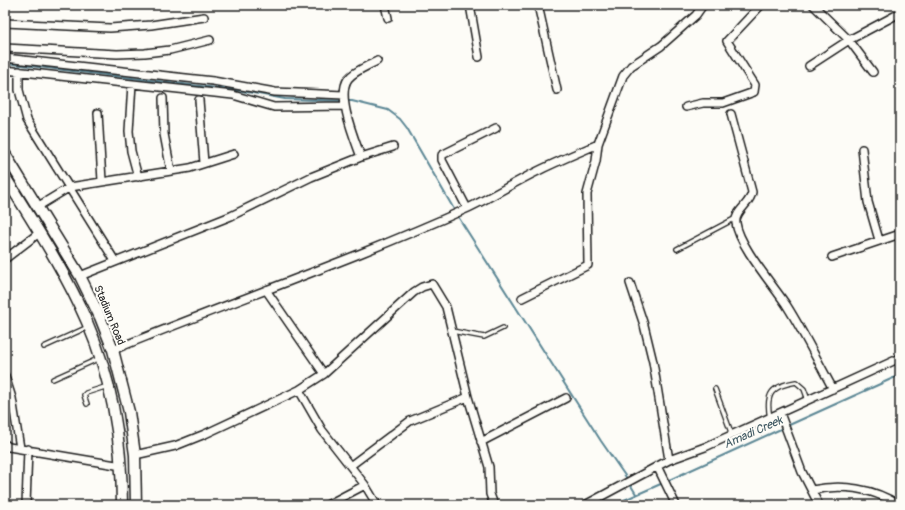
<svg xmlns="http://www.w3.org/2000/svg" width="905" height="510" viewBox="0 0 905 510" font-family="Pangolin,sans-serif">
<style>
.lines{fill:none;stroke-linecap:round;stroke-linejoin:round}
.stream{stroke:#5c8795;stroke-width:2}
.lane-casing{stroke:#1c1c1c;stroke-width:6}
.street-casing{stroke:#1c1c1c;stroke-width:10}
.secondary-casing{stroke:#1c1c1c;stroke-width:13}
.lane{stroke:#fdfcf7;stroke-width:3.5}
.street{stroke:#fdfcf7;stroke-width:7}
.secondary{stroke:#fdfcf7;stroke-width:10}
.labels{text-anchor:middle;stroke-width:4;stroke-linejoin:round;paint-order:stroke}
.street-label{font-size:11px;fill:#1c1c1c;stroke:#fdfcf7}
.water-label{font-size:12px;font-style:italic;fill:#415a63;stroke:#fdfcf7}
</style>
<rect width="100%" height="100%" fill="#fdfcf7"/>
<filter id="ink" filterUnits="userSpaceOnUse"><feTurbulence type="fractalNoise" baseFrequency=".025" numOctaves="2"/><feDisplacementMap in="SourceGraphic" scale="8" xChannelSelector="R" yChannelSelector="G"/><feConvolveMatrix kernelMatrix="1 2 1 2 8 2 1 2 1" color-interpolation-filters="sRGB"/></filter>
<g filter="url(#ink)">
<g class="lines">
<!-- stream -->
<path class="stream" d="M5,63L242,91L285,99L352,101L388,110L400,119L407,128L455,211
M457,215L601,441L628,480
M787,426L900,375
M667,481L783,428
M630,484L636,494
M613,505L663,483"/>
<defs>
<path id="lane" d="M677,249L736,218
M452,331L484,337L503,328
M44,347L88,327
M53,379L100,358
M715,389L732,435
M87,404L84,395L86,393L108,386
M770,418C765,393 772,386 796,382L804,389L808,400"/>
<path id="street" d="M385,5L388,18
M470,5L479,57
M538,5L557,90
M813,5L849,40L873,72
M5,23L110,28L151,25L204,17
M5,48L117,54L145,53L170,50L210,40
M5,58L213,81L275,92L344,95
M809,66L849,40L900,13
M5,70L233,95L274,107L345,106
M19,71V90L27,120L115,261
M132,84L129,131L131,151L138,177
M163,98L164,134L171,171
M199,100L204,163
M686,107L703,103H723L754,92L755,85L727,41L761,5
M98,113L102,181
M731,114L752,192C751,204 734,211 736,223C739,246 774,286 787,306C804,333 818,362 833,389
M862,149L868,202L879,240
M361,157C355,140 336,96 348,79C354,71 368,66 377,61
M37,207L70,187L190,168L234,154
M467,208L442,160V155L496,128
M832,257L900,234
M5,259L39,233
M80,276L231,216L311,177L361,157L393,147
M630,283L644,325L653,362L669,460
M266,290L324,374
M522,298L588,265L587,194L596,161L598,144L623,76L631,66L661,46L696,15L703,5
M113,350C230,302 350,261 466,209C490,198 513,183 538,171C558,161 578,153 598,144
M5,376L12,398L20,448
M299,390L322,430L365,485L377,505
M780,413L802,472L819,505
M481,442L566,398
M5,444L9,447L122,466
M135,455L175,446L205,434L299,390L324,374L414,292L422,287L432,284L446,307L468,397L489,467L490,494L494,505
M350,466L410,421L468,397
M657,466L676,505
M812,490C842,484 873,488 899,505
M26,505L28,449
M327,505L365,485
M585,505L669,460L705,447L900,358"/>
<path id="secondary" d="M5,154L80,276L100,317L113,350L129,412L135,455L136,505
M5,177C34,224 65,271 87,322C112,379 122,443 122,505"/>
</defs>
<!-- lane casing -->
<use href="#lane" class="lane-casing"/>
<!-- street casing -->
<use href="#street" class="street-casing"/>
<!-- secondary casing -->
<use href="#secondary" class="secondary-casing"/>
<!-- lane -->
<use href="#lane" class="lane"/>
<!-- street -->
<use href="#street" class="street"/>
<!-- secondary -->
<use href="#secondary" class="secondary"/>
</g>
</g>
<g class="labels">
<!-- street labels -->
<g class="street-label">
<text transform="translate(110 315) rotate(67)" y="4">Stadium Road</text>
</g>
<!-- water labels -->
<g class="water-label">
<text transform="translate(753 432) rotate(-24)" y="4">Amadi Creek</text>
</g>
</g>
<!-- margin -->
<rect width="905" height="510" fill="none" stroke="#fdfcf7" stroke-width="20"/>
<rect x="10" y="10" width="885" height="490" fill="none" stroke="#1c1c1c" stroke-width="1.5" filter="url(#ink)"/>
</svg>
